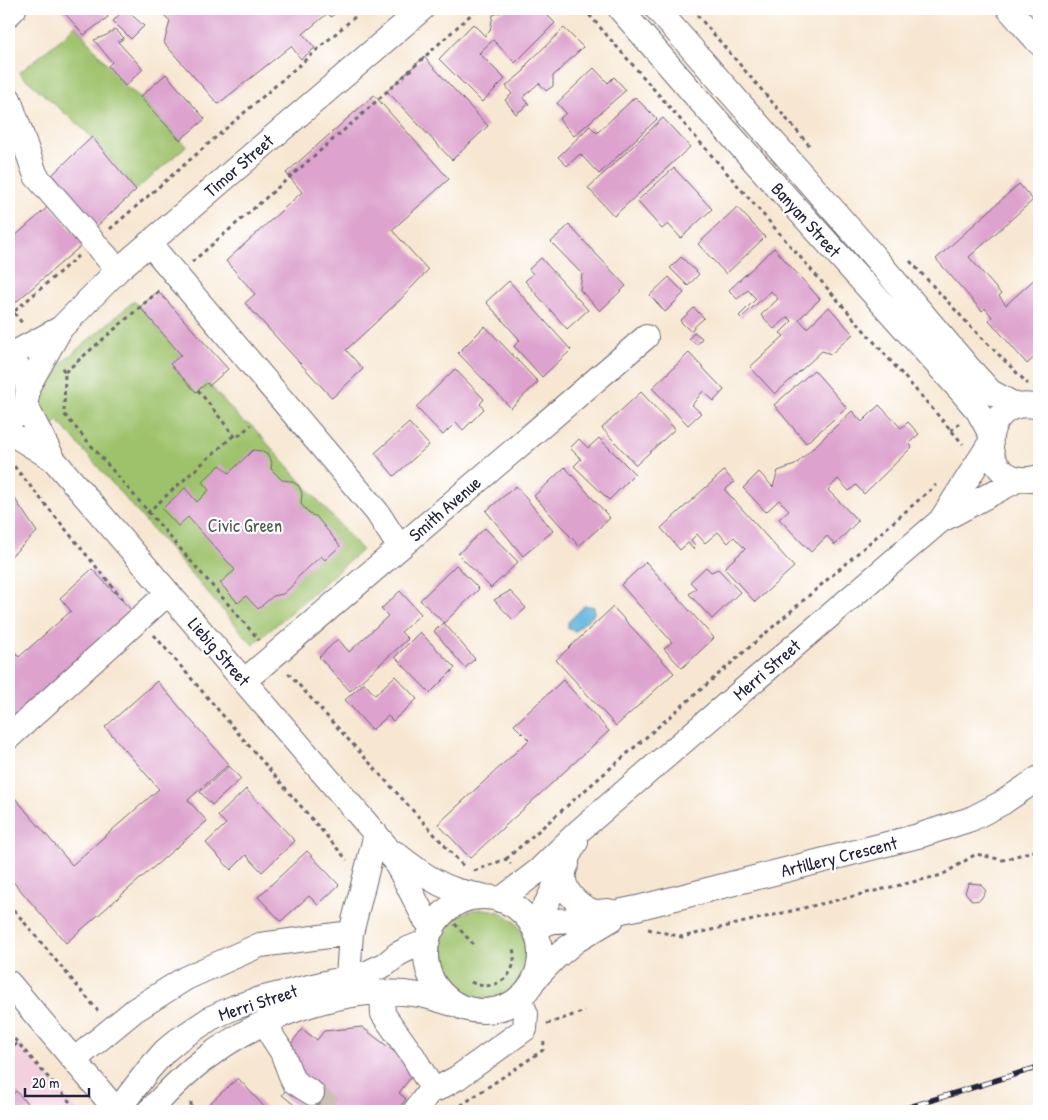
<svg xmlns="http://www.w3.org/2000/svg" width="1048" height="1120" viewBox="0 0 1048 1120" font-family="'Patrick Hand',sans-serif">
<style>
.built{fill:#f4cfde}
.green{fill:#9ec26c;stroke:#607254}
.water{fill:#61b4dc;stroke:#426b8c}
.building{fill:#dda3ce}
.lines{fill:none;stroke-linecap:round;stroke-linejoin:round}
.minor-tunnel{stroke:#ccc0b4;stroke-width:24;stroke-dasharray:24 12;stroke-linecap:butt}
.minor-casing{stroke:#6d6770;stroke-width:26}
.path{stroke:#6d6770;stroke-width:3;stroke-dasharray:4 4;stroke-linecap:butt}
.minor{stroke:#fff;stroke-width:24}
.rail-casing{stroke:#22223b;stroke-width:5.5}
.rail{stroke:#fff;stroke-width:4;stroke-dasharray:11;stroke-linecap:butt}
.labels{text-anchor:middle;stroke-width:4.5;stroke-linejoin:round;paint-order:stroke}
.street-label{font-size:18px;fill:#22223b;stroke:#fff}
.park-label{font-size:18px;fill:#4d5a4c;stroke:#fff}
</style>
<rect width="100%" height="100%" fill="#fff"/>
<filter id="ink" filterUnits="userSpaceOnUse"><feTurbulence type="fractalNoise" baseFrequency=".02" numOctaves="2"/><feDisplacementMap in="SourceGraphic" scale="10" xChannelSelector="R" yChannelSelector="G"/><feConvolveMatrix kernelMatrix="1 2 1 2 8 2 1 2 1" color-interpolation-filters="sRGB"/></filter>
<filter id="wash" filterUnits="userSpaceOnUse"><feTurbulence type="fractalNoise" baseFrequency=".0096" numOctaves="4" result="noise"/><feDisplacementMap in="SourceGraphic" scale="20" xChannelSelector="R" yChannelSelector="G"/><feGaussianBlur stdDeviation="1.12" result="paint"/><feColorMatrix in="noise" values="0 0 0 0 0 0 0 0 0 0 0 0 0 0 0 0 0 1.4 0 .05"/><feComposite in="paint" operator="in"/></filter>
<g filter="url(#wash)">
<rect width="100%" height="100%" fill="#f7e7d2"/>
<!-- built -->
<path class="built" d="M9,1033L78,1111H9Z"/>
<!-- green -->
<path class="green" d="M75,25L125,86L140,97L186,146L136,190L92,137L19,73L66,35Z
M134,301L243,422L251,425L362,550L253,645L58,421L48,430L36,415L34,385L52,357L59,365Z
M438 954a45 45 0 1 1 90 0a45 45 0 1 1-90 0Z"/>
<!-- water -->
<path class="water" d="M585,605L594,607V614L575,631L568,628V622Z"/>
<g id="blocks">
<!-- building -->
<path class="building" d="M61,9H102L108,17L84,35Z
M125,9L144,26L131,39L113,21Z
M158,9H340L331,17L328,13L303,34L315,48L301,59L291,46L218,104L164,43L170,21Z
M509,9H541L555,23L515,63L493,40L479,53L505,79L482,102L439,59L473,24L485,36L490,31L493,15Z
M564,28L583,47L553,76V86L546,91L539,83L523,97L529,104L516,114L505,100L512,94L506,86L524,71L527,64Z
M115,29L124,38L118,42L143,69L125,86L108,66L112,62L94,40L107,35Z
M424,57L488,126L452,160L387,91Z
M594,68L608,83L614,77L626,90L574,136L559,119L566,113L557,103Z
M166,74L205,119L180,140L140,97Z
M374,95L449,179L392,230L428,270L400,300L346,350L363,369L332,398L245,303L255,294L226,261L302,192L286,173Z
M635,97L657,119L599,174L580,154L567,166L558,157L590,126L597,133Z
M663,118L690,147L614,216L588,188Z
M92,137L136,190L96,227L52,175Z
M674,168L712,209L681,238L668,224L662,229L637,201Z
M1019,184L1033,200L969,257L1001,294L999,296L1006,305L1039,275V353L1027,364L989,320L992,317L985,308L982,311L936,259Z
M50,205L83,244L9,308V235L13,238Z
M737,207L765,237L726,274L698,244Z
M569,225L626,286L600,311L580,290L582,274L551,242Z
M774,248L820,299L799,319L807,328L829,307L853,334L831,354L822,351L775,394L750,367L784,336L780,333L792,321L788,317L774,329L761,315L778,299L771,291L741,318L739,316L756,299L748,290L737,299L729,290Z
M681,257L699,274L688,286L670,268Z
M541,258L588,310L567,329L525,281L533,274L529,269Z
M669,277L684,293L665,312L650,295Z
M509,281L571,350L542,377L514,346L520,340L486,302Z
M158,291L228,369L209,386L207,383L196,392L170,364L181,355L140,307Z
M694,308L704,318L690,331L680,321Z
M485,326L538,382L511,408L458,353Z
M694,332L702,338L697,345L689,339Z
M689,353L724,390L714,401L703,391L692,405L701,413L688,425L652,388Z
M455,369L484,399L480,404L484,409L463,430L456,422L443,435L416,407Z
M814,370L847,408L806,443L774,405Z
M641,392L675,429L636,465L602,428Z
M879,405L901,428L908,422L919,434L909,443L912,447L864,494L856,485L849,491L838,479L828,490L858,521L835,545L827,536L811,552L779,519L789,510L779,500L766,512L743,488L759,472L773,487L778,471L795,465L852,411L862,422Z
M409,423L429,445L394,476L375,453Z
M599,438L635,474L609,500L574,466L581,459L570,448L579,439L588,448Z
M253,450L261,451L268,455L272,462L271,469L282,480L291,481L299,486L302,494L301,504L311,515L316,516L340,546L325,560L321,556L297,578L292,586L283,594L273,596L258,609L246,596L238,603L220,583L235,570L188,517L178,526L162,509L185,488L197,502L209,490L202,482L220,465L229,473Z
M565,467L610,518L579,546L534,496Z
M724,471L734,482L725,490L794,567L755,602L724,568L745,549L734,537L728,543L718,532L705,543L697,534L691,540L696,546L693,549L688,543L680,550L661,528Z
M516,486L553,531L523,556L486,511Z
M9,490L37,532L9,558Z
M485,528L518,562L491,588L458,554Z
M646,562L714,638L682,668L664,649L672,642L621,585Z
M456,565L479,589L444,623L475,659L465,668L434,631L444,623L420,600Z
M706,567L711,572L718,569L740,592L712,619L689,594L696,588L690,582Z
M92,569L136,615L9,728V645L19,657L71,611L60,598Z
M400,591L421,614L401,632L408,639L350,691L319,657L338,639L349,652L388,616L381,609Z
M510,591L526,608L513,620L494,600Z
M613,607L674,673L616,726L556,660Z
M420,632L455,668L430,693L395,657Z
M395,676L417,699L393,721L388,716L372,730L345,700L364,683L375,695Z
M563,680L609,731L470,858L438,824L529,740L514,725Z
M157,681L229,764L188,800L207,821L66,943L9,877V791L72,865L159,789L105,727Z
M229,766L241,779L212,805L200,792Z
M246,789L295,841L262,872L246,855L231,870L206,843L226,824L218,816Z
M307,851L339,885L318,905L309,896L281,921L258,897Z
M969,883L980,884L986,891L980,900L972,901L965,892Z
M362,1027L417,1069L399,1093L406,1099L397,1111H302L282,1095L293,1081L274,1067L302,1029L317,1040L324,1031Z
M238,1078L266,1109L264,1111H201Z
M16,1091L34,1111H9V1098Z"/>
</g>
</g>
<g filter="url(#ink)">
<use href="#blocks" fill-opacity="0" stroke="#6d6770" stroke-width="1"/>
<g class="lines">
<!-- minor-tunnel -->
<path class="minor-tunnel" d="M312,1093L335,1111"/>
<defs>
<path id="minor" d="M620,9L699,100L961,391L978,411L990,433
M657,9L871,253L968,367L991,392L1017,406
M1009,9L1039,43
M9,14L14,9
M9,99L36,176L118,270
M149,243L377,512L393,537L402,546
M9,356L61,328
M9,361C33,373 34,409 9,420
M28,386L61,328L118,270L422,9
M25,404L53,459L385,845L402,874L425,919L433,928
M1039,407C974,391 975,495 1039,477
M9,432L53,459
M941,520L989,445
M244,681L646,337
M9,737L168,593
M395,853C413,867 433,883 455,890C464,893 473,894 482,896
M567,864C565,868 563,874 564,879C565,894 582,909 596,912C599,912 604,911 608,911
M426 954a57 57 0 1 1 114 0a57 57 0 1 1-114 0Z
M500,900L538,871L579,831L940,521L1019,479
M532,925C554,899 558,870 576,842
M534,928L553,921L578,920L637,908L918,836L971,819L1002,803L1039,778
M348,977L351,933L376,834
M534,980L555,958L577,940L612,919
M9,983L117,1111
M382,993L383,1014L413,1056L430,1085L437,1089L457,1078L525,1029L526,1014L519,998
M267,1022L273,1038L282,1052L293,1081L312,1093
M74,1060L135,1010L186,978L260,945L351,933
M117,1111L149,1069L165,1051L178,1040L211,1018L235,1007L260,999L367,973L386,964L398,954L408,949L428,941
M149,1111C166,1094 182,1076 202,1061C259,1017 346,982 420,995C431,997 442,1001 453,1004
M415,1111L429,1092L430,1085"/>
</defs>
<!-- minor casing -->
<use href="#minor" class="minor-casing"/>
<!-- path -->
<path class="path" d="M584,9L963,444
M692,9L809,145
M110,229L364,9
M910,261L973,329L1028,384
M192,262L359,117L477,9
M14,313L23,324
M9,316L78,256
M62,368L65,372L64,414L259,640
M65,372L161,289
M198,390L236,438L251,425
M951,431L959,423
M9,460L125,602
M147,513L234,435
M154,635L347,860
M288,673L465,868
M506,859L936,485
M474,871L506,859L511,864
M9,904L98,1011
M455,924L473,944
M648,929L682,937L942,875L976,854L1003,860L1039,849
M471,982C496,995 522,972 512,946
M547,1024L585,1011
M9,1033L78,1111
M9,1052L17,1043
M191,1102V1111
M455,1111L463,1104L543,1050L544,1042"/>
<!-- minor -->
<use href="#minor" class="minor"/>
<defs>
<path id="rail" d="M897,1111L1039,1067"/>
</defs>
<!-- rail casing -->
<use href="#rail" class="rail-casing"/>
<!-- rail -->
<use href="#rail" class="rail"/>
</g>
</g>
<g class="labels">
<!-- street labels -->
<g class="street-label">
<text transform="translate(239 166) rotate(-41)" y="6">Timor Street</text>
<text transform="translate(806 220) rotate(48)" y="6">Banyan Street</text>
<text transform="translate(445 509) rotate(-41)" y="6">Smith Avenue</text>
<text transform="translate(219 652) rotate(49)" y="6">Liebig Street</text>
<text transform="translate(767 670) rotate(-41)" y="6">Merri Street</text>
<text transform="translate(839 857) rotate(-14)" y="6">Artillery Crescent</text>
<text transform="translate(258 1003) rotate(-18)" y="6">Merri Street</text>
</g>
<!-- park labels -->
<g class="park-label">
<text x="245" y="532">Civic Green</text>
</g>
</g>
<!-- margin -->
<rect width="1048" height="1120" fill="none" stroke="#fff" stroke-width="30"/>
<!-- scale -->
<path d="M25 1088v8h64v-8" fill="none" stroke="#22223b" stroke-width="2.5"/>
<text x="32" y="1088" font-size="15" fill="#22223b" stroke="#ffffff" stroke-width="4" paint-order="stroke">20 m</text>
</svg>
